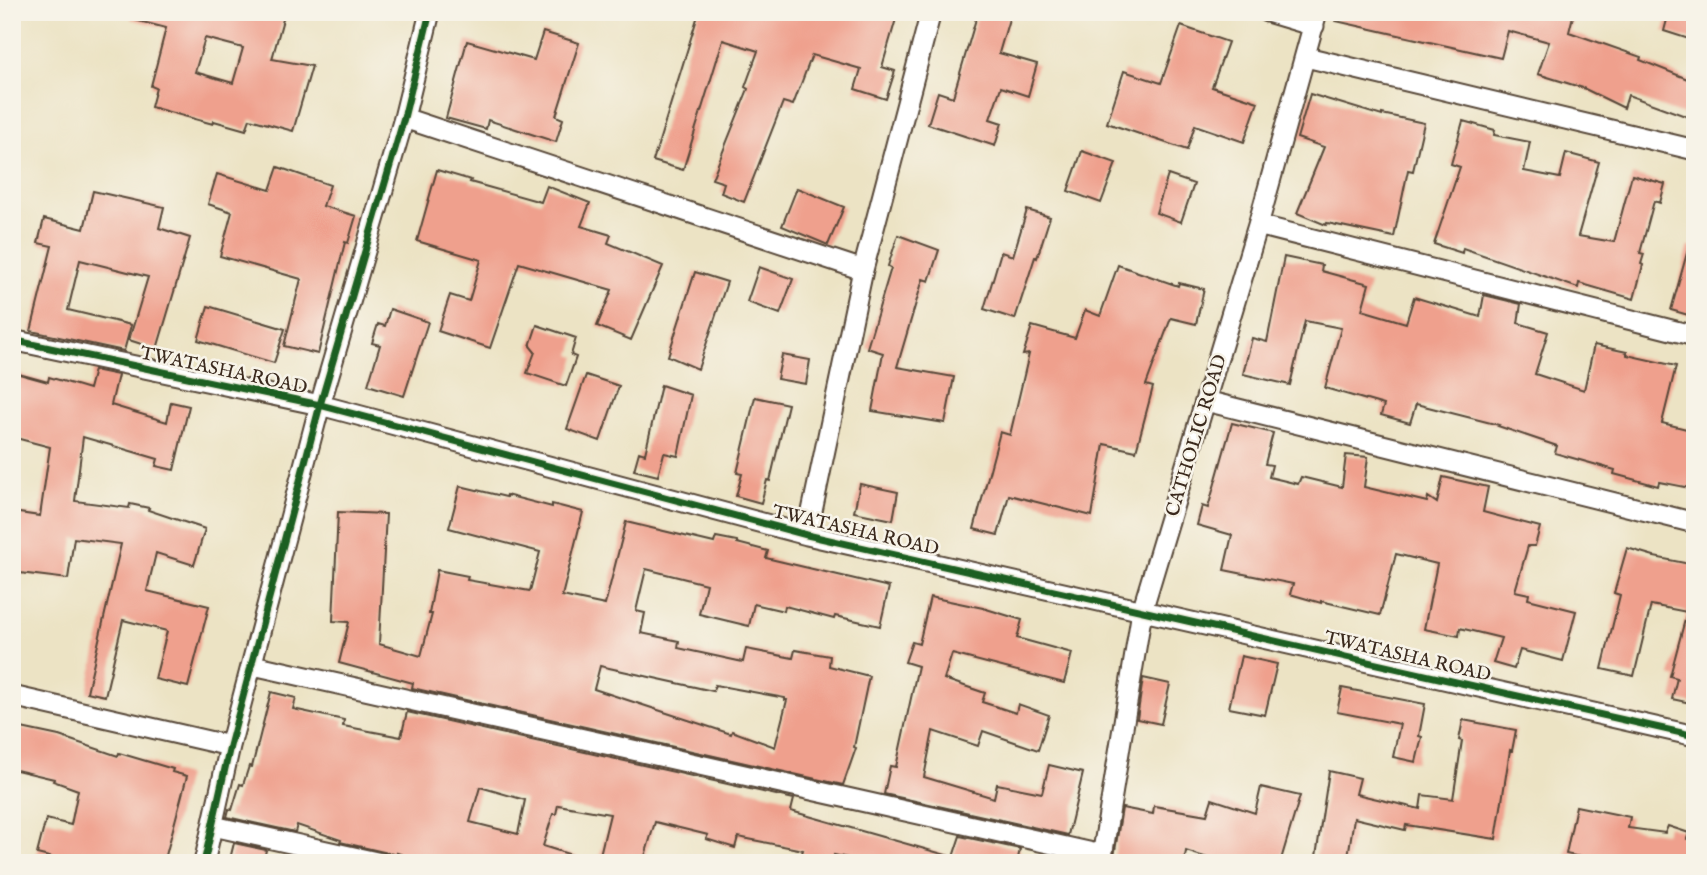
<svg xmlns="http://www.w3.org/2000/svg" width="1707" height="875" viewBox="0 0 1707 875" font-family="'IM FELL English',serif">
<style>
.building{fill:#efa08d;fill-rule:evenodd}
.lines{fill:none;stroke-linecap:round;stroke-linejoin:round}
.street-casing{stroke:#564637;stroke-width:23}
.street{stroke:#fff;stroke-width:19}
.cycleway-casing{stroke:#f7f3e8;stroke-width:11}
.cycleway{stroke:#1b5e20;stroke-width:7}
.labels{text-anchor:middle;stroke-width:5;stroke-linejoin:round;paint-order:stroke}
.street-label{font-size:19px;fill:#3b2a1e;stroke:#f7f3e8}
</style>
<rect width="100%" height="100%" fill="#f7f3e8"/>
<filter id="ink" filterUnits="userSpaceOnUse"><feTurbulence type="fractalNoise" baseFrequency=".0143" numOctaves="2"/><feDisplacementMap in="SourceGraphic" scale="14" xChannelSelector="R" yChannelSelector="G"/><feConvolveMatrix kernelMatrix="1 2 1 2 8 2 1 2 1" color-interpolation-filters="sRGB"/></filter>
<filter id="wash" filterUnits="userSpaceOnUse"><feTurbulence type="fractalNoise" baseFrequency=".00686" numOctaves="4" result="noise"/><feDisplacementMap in="SourceGraphic" scale="28" xChannelSelector="R" yChannelSelector="G"/><feGaussianBlur stdDeviation="1.57" result="paint"/><feColorMatrix in="noise" values="0 0 0 0 0 0 0 0 0 0 0 0 0 0 0 0 0 1.4 0 .05"/><feComposite in="paint" operator="in"/></filter>
<g filter="url(#wash)">
<rect width="100%" height="100%" fill="#ece3c4"/>
<g id="blocks">
<!-- building -->
<path class="building" d="M132,12H285L272,59L312,66L293,131L250,119L246,130L214,121L213,124L151,107L156,88L151,86L166,28L131,19ZM205,38L243,48L233,83L195,72Z
M699,12H898L882,67L895,71L886,99L855,89L861,69L812,55L793,105L783,102L744,202L721,193L724,183L712,179L748,89L745,87L758,51L723,40L683,170L653,161Z
M978,12H1011L999,53L1037,64L1028,96L1001,87L990,119L1002,123L995,146L928,124L938,92L953,97Z
M1337,12H1574L1569,32L1641,57L1640,60L1695,82V96L1688,117L1628,95L1624,108L1583,88L1538,74L1549,42L1508,31L1501,58L1336,21Z
M1669,12H1695V41L1664,31Z
M1181,26L1228,42L1212,87L1258,102L1244,142L1195,125L1187,150L1107,123L1124,71L1161,83Z
M543,32L579,43L556,116L563,119L556,142L488,120L486,129L446,118L467,41L534,60Z
M1310,94L1382,116V114L1424,123L1413,171L1408,170L1394,237L1327,223L1326,225L1297,213L1324,147L1297,138Z
M1463,121L1495,130L1494,135L1530,142L1524,171L1560,178L1566,153L1599,162L1578,236L1614,242L1632,175L1665,184L1660,203L1654,201L1640,253L1644,254L1641,264L1643,265L1634,299L1579,283L1578,288L1463,248L1462,253L1434,244L1460,167L1451,164Z
M1082,151L1116,163L1101,203L1068,191Z
M278,167L330,185L323,206L356,216L348,243L345,242L318,354L284,346L301,279L220,256L232,212L208,204L217,174L270,190Z
M437,170L471,180L470,182L541,202L547,186L590,203L581,226L611,235L608,243L663,266L631,340L597,326L612,290L519,263L490,348L438,331L450,295L469,301L481,260L417,241Z
M1168,175L1194,184L1181,222L1156,213Z
M797,188L844,207L828,245L782,226Z
M93,191L164,207L159,228L190,238L157,349L129,340L148,277L80,260L68,310L131,325L124,351L31,331L52,246L38,243L44,219L84,229Z
M1027,210L1050,217L1037,258L1035,257L1015,319L984,309L1001,252L1013,256Z
M898,235L939,250L929,281L923,279L897,367L954,377L945,423L872,411L883,353L867,348L891,268L888,266Z
M1689,246L1695,247V317L1671,310Z
M1284,257L1322,265L1321,271L1369,284L1362,310L1406,323L1414,297L1480,317L1484,295L1521,304L1518,323L1548,332L1535,374L1584,390L1594,345L1627,352V355L1676,366L1662,423L1695,431V489L1659,482L1658,486L1614,474L1615,470L1555,453L1557,446L1498,426L1499,425L1416,404L1410,423L1381,415L1384,405L1325,388L1341,328L1305,321L1290,385L1243,374L1252,338L1267,342Z
M1118,265L1178,286L1179,283L1204,289L1196,324L1171,318L1146,385L1153,387L1136,451L1104,444L1092,516L1009,495L998,535L974,529L1000,432L1010,435L1029,354L1023,355L1032,326L1075,338L1085,310L1100,316Z
M759,267L793,279L780,314L747,302Z
M695,272L727,282L698,369L668,356Z
M208,306L285,329L274,363L198,340Z
M390,309L428,322L404,396L368,385L380,345L372,343L378,324L385,326Z
M537,325L576,338L571,355L576,357L566,386L527,373L535,352L530,346Z
M782,355L810,360L806,384L777,379Z
M94,370L118,375L111,405L167,422L171,402L189,406L174,470L156,466L158,459L83,437L75,501L129,508L130,504L149,508L148,510L205,529L194,565L156,553L147,591L209,606L188,687L155,679L167,631L123,620L105,696L87,692L121,544L74,538L68,579L12,572V512L40,516L50,447L12,437V372L48,382L49,377L89,389Z
M586,375L619,386L600,441L567,429Z
M661,385L691,395L678,456L664,453L658,476L634,470L639,452L645,454Z
M755,397L788,404L770,481L767,480L761,503L736,496L742,474L737,473Z
M1232,423L1273,433L1265,464L1272,465L1269,477L1298,484L1301,477L1342,487L1346,455L1368,457L1364,487L1427,502L1428,497L1437,503L1443,477L1488,487L1483,512L1540,527L1535,546H1528L1515,591L1529,594L1528,599L1576,611L1563,661L1520,650L1514,669L1493,663L1501,638L1460,628L1459,636L1424,629L1437,564L1396,554L1380,615L1321,601V603L1290,594L1293,584L1224,570L1232,535L1197,525L1202,506L1208,508Z
M860,484L898,492L893,520L854,512Z
M460,486L506,497V495L552,507V504L583,512L562,596L605,605L626,522L714,543L716,537L737,541V543L768,551L766,558L889,587L880,626L835,616L834,619L785,606L784,611L754,604L749,626L699,614L706,584L646,569L636,611L645,613L641,633L679,641L678,648L743,662L746,649L793,658L795,650L830,656L829,666L869,676L854,747L856,748L843,785L412,688L413,683L339,663L349,622L333,621L338,512L386,514L379,644L421,656L432,614H429L437,570L468,576L467,580L530,591L540,552L449,528ZM600,666L713,691L715,685L785,698V700H787L775,747L732,731L731,734L594,689Z
M1627,548L1654,556V557L1695,565V704L1672,699L1677,678L1670,676L1687,612L1651,605L1634,676L1602,669L1620,595L1614,593Z
M930,597L983,608L1022,620L1017,638L1072,653L1064,683L952,654L944,679L985,693L982,702L1016,713L1018,704L1049,715L1038,750L983,731L978,746L933,731L924,777L994,798L997,784L1042,793L1049,765L1083,773L1068,835L884,794L890,766L896,767L918,666L905,662L912,642L919,644Z
M1241,656L1277,664L1265,715L1229,708Z
M1143,678L1170,684L1161,724L1137,719Z
M1342,688L1425,704L1419,736L1422,737L1416,762L1393,757L1400,724L1337,712Z
M271,692L296,698L293,709L344,720L343,726L401,737L407,712L794,799L791,811L953,857L960,836L1020,849L1017,863H870L834,855L832,863H814L800,859L803,850L738,837L735,848L706,839L708,835L655,822L643,863H598L610,814L558,805L556,814H553L543,846L581,858V863H427L397,853V855L340,842L341,840L297,825L295,832L227,817L229,809L232,810L240,784L243,785L249,766L252,767ZM480,787L525,800L518,834L470,822Z
M1463,720L1516,730L1512,751L1510,750L1496,839L1406,825L1405,830L1354,818L1347,863H1315L1329,771L1360,778L1356,794L1420,809L1422,795L1453,799L1462,741L1459,740Z
M12,726L59,736L118,756L119,753L173,769L172,772L187,776L164,863H73L37,854L46,819L71,825L78,790L53,781L54,779L12,769Z
M1261,787L1300,796L1280,863H1248L1225,857L1223,863L1186,851L1184,863H1113L1122,808L1153,814L1154,806L1207,815L1212,799L1255,813Z
M1576,806L1630,817L1628,828L1665,833L1668,826L1689,833L1687,839L1695,842V863H1608L1566,854Z
M234,843L266,850L263,863H229Z"/>
</g>
</g>
<g filter="url(#ink)">
<use href="#blocks" fill-opacity="0" stroke="#564637" stroke-width="2"/>
<g class="lines">
<defs>
<path id="street" d="M1267,12L1314,26
M1306,57L1695,150
M404,118L863,270
M1258,225L1695,336
M12,340L320,405L807,535L1695,736
M1206,401L1695,523
M807,535L863,270L931,12
M253,665L1102,855
M12,696L230,746
M213,826L381,863
M204,863L230,746L320,405L404,118L430,12
M1101,863L1142,611L1258,225L1317,12"/>
</defs>
<!-- street casing -->
<use href="#street" class="street-casing"/>
<!-- street -->
<use href="#street" class="street"/>
<defs>
<path id="cycleway" d="M12,340L320,405L807,535L1695,736
M204,863L230,746L320,405L404,118L430,12"/>
</defs>
<!-- cycleway casing -->
<use href="#cycleway" class="cycleway-casing"/>
<!-- cycleway -->
<use href="#cycleway" class="cycleway"/>
</g>
</g>
<g class="labels">
<!-- street labels -->
<g class="street-label">
<text transform="translate(224 369) rotate(12)" y="7">TWATASHA ROAD</text>
<text transform="translate(1195 435) rotate(-73)" y="7">CATHOLIC ROAD</text>
<text transform="translate(856 529) rotate(13)" y="7">TWATASHA ROAD</text>
<text transform="translate(1408 655) rotate(13)" y="7">TWATASHA ROAD</text>
</g>
</g>
<!-- margin -->
<rect width="1707" height="875" fill="none" stroke="#f7f3e8" stroke-width="42"/>
</svg>
